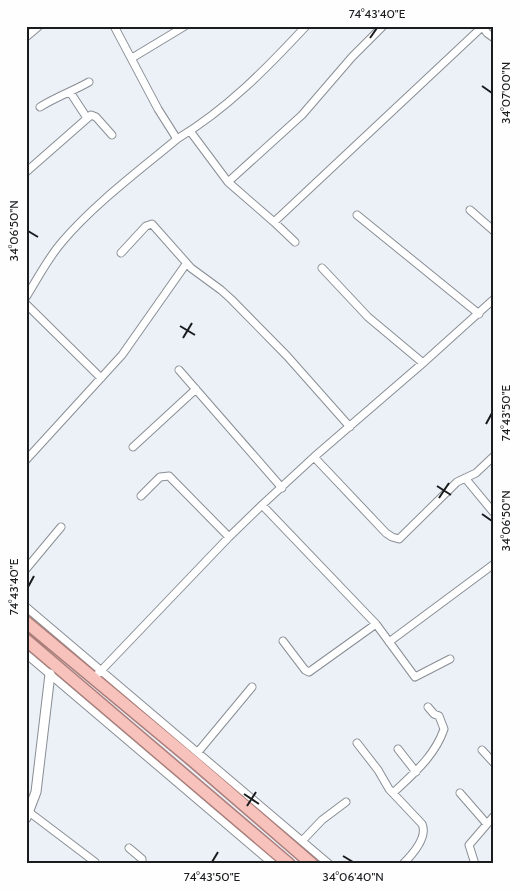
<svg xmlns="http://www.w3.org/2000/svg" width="520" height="890" viewBox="0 0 520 890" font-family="Cabin,sans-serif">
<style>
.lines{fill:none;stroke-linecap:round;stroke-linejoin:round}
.minor-casing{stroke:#898e94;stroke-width:9}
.tertiary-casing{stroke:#898e94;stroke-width:11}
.trunk-casing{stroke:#aa7e7a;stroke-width:14}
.minor{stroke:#fff;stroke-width:7}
.tertiary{stroke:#fff;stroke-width:9}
.trunk{stroke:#f8c2bc;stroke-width:11}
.ticks{fill:none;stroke:#1a1c1e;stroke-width:2}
.neatline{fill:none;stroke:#1a1c1e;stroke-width:2}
.ticks-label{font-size:12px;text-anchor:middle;fill:#1a1c1e}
</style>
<rect width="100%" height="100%" fill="#ecf1f8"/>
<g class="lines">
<defs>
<path id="minor" d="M114,26L158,109L177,139
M482,26L487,33L494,38
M26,37L39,26
M132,58L185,26
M70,92L87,118
M40,107C56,97 73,91 89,82
M190,131L228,182L274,222L295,242
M26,172L91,115L96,117L112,135
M228,182L302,115L352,57L383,26
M470,210L494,231
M357,215L479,314
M274,222L482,27
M121,253L146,226L152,224L191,268L221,290L231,299L287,356L350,427
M322,268L368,317L423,363
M26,297C38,278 48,258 62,242C94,204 140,170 177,139C227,109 267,68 306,26
M26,304L101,378
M179,370L282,488
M133,447L196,389
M314,457L386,533L392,537L399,539L457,482L476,473L494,456
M26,460L122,355L186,264
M465,478L494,513
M141,496L160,477L169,476L229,537
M262,505L376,624L415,677L450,659
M26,569L61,527
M26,607L329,864
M283,641L305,670L309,672L376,624
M389,642L494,564
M26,654L273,864
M94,678L229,537L262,505L314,457L423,363L494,299
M357,743L378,770L389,789L422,824C428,837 412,855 403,864
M398,749L416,772
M482,750L494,763
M198,752L252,687
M393,793C413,774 435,756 444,729L439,716L434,714L428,707
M460,793L487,824
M29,812L95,862
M302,841L322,820L346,802
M129,848L142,859V864
M475,864L469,845L494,816"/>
<path id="tertiary" d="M26,818L36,792L50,674"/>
<path id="trunk" d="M26,622L193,761L312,864
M26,640L289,864"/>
</defs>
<!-- minor casing -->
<use href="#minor" class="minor-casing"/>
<!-- tertiary casing -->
<use href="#tertiary" class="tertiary-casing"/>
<!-- trunk casing -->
<use href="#trunk" class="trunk-casing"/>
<!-- minor -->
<use href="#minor" class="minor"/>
<!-- tertiary -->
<use href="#tertiary" class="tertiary"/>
<!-- trunk -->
<use href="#trunk" class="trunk"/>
</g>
<!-- ticks -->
<path class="ticks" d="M370,38L377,28M482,86L492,93M28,231L38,237M180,326L195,335M183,338L192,323M486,424L492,413M437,486L451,495M439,498L449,483M482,514L492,521M28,587L34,576M244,794L259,804M247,806L256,792M343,856L353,862M212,862L218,852"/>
<!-- border -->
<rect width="520" height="890" fill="none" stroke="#fefefe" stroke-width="55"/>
<rect x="28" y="28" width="464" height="834" class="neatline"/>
<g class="ticks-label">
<text x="377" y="18">74°43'40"E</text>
<text transform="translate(506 93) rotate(-90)" y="4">34°07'00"N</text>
<text transform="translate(14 231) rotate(-90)" y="4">34°06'50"N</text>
<text transform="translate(506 413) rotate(-90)" y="4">74°43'50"E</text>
<text transform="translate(506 521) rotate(-90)" y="4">34°06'50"N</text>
<text transform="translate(14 587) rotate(-90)" y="4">74°43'40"E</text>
<text x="212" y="881">74°43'50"E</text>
<text x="353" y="881">34°06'40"N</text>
</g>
</svg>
